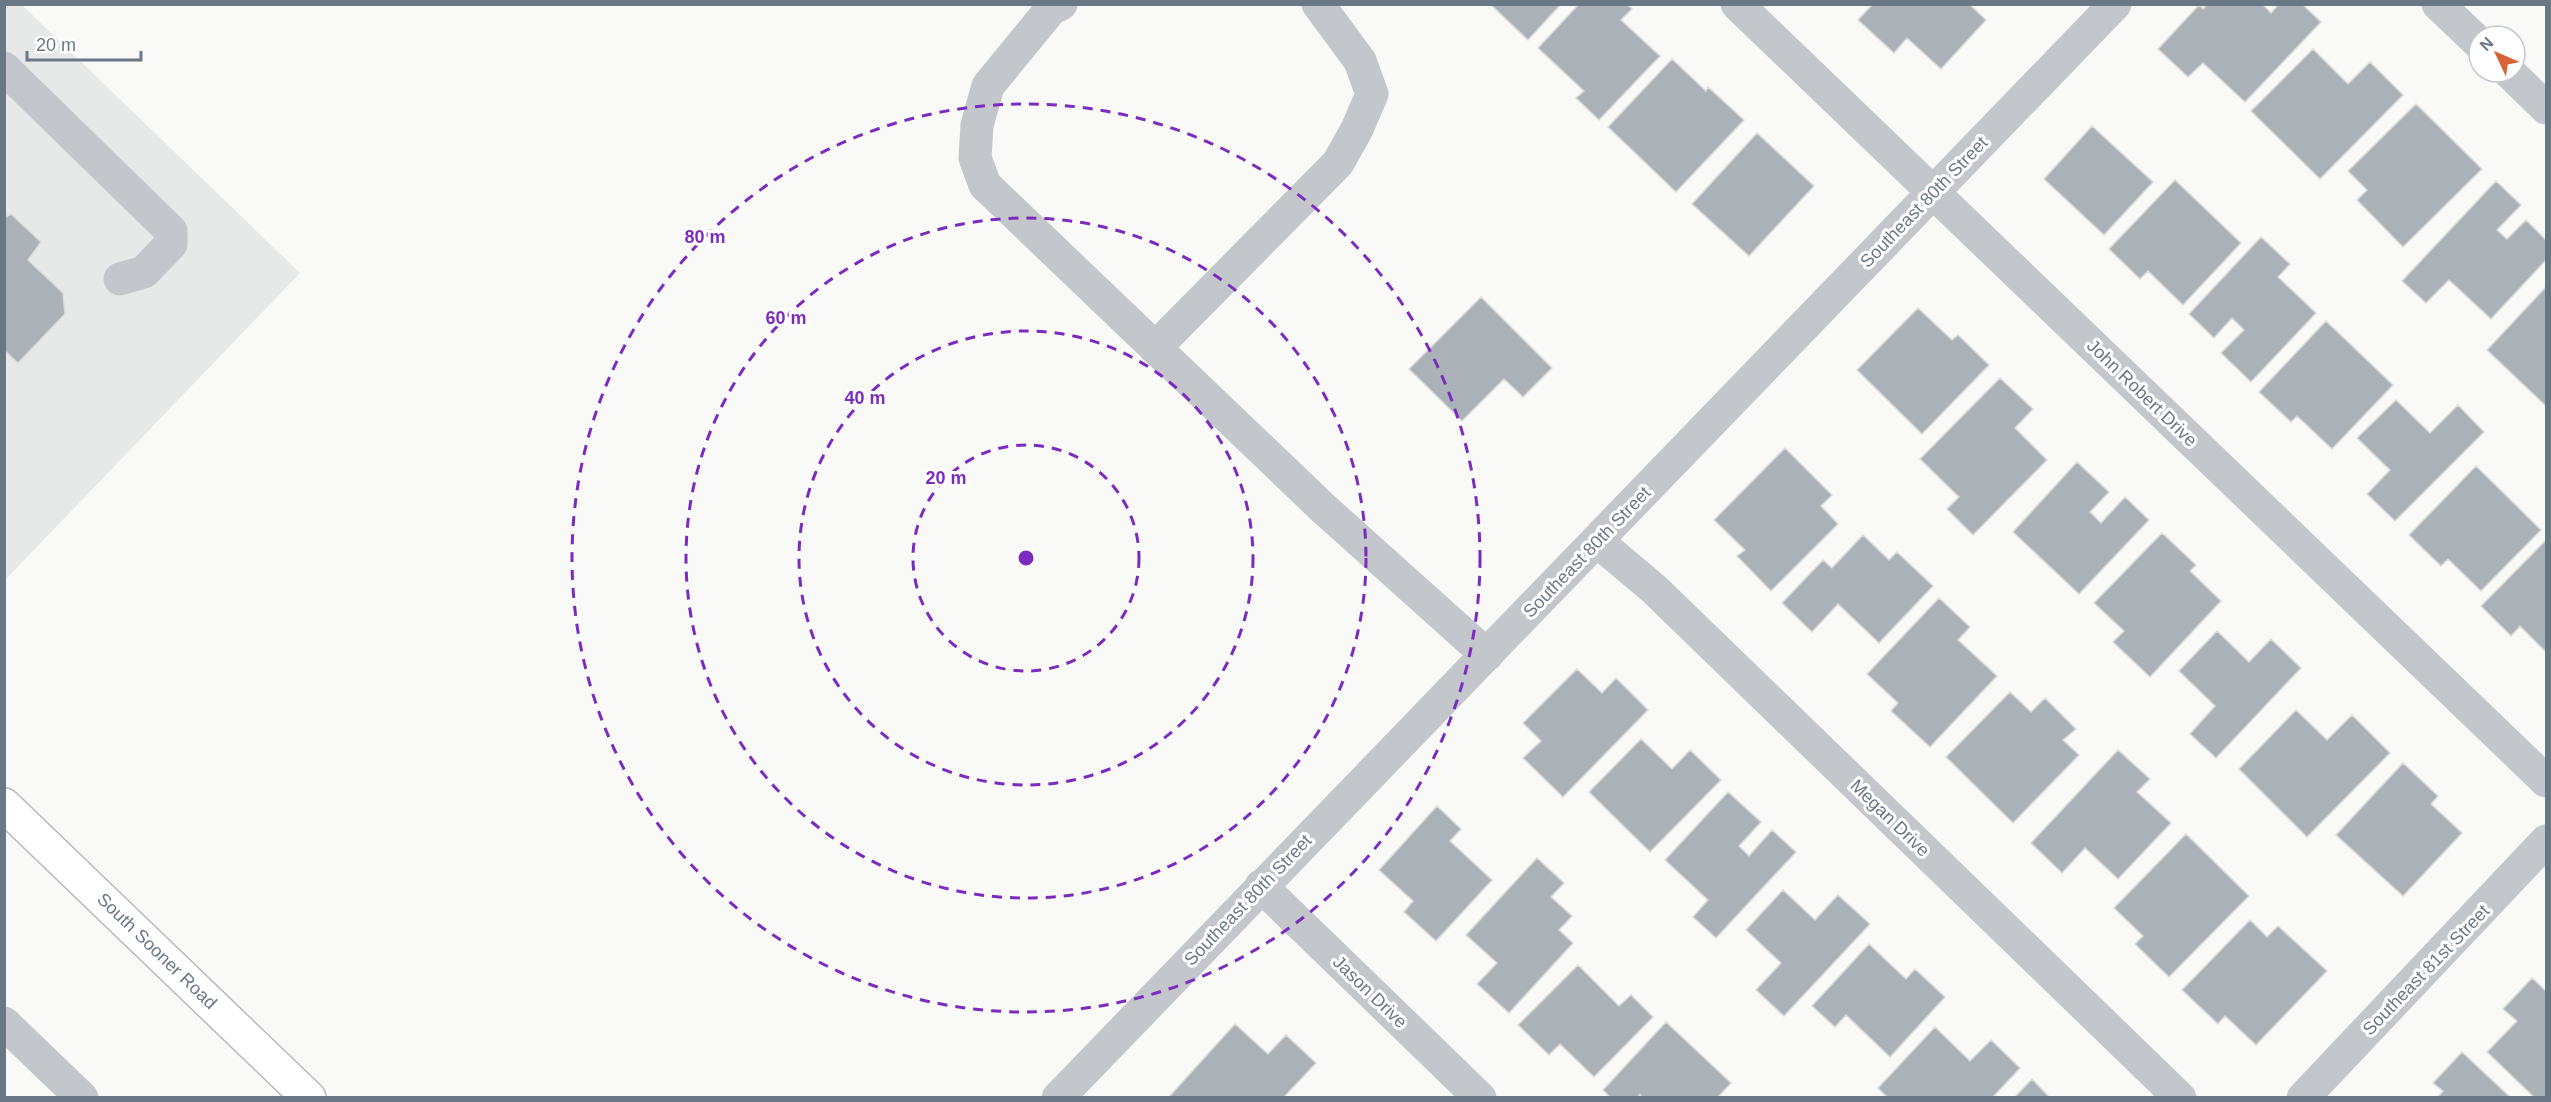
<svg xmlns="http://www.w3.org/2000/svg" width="2551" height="1102" viewBox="0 0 2551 1102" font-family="Arial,sans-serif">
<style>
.built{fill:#e7e8e8}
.building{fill:#aab1b7;stroke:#dbdbd9;stroke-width:1.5}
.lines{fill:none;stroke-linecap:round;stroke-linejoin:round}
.major-casing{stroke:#b6babe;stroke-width:36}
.minor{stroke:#c3c6ca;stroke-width:33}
.major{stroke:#fff;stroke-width:33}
.ring{fill:none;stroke:#7b2cbf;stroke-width:3;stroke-dasharray:10 8}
.labels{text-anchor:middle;stroke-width:6;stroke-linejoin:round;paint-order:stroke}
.street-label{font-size:18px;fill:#6a7886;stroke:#fff}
.centre{fill:#7b2cbf;stroke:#fff;stroke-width:3}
.ring-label{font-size:18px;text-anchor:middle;font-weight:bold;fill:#7b2cbf;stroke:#fff;stroke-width:6;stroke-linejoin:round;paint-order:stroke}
</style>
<rect width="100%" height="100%" fill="#f9f9f7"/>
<!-- built -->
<path class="built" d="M21,4L300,273L5,580L4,5Z"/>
<!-- building -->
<path class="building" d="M1490,4H1561L1528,40Z
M1579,4H1627L1632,9L1621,20L1660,56L1599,120L1576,98L1584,91L1538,48Z
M1873,4H1969L1986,20L1941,69L1907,38L1894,53L1858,20Z
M2208,4H2262L2271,13L2279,4H2302L2321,22L2245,102L2203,63L2188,77L2158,49L2199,5L2203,9Z
M2313,49L2348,84L2370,62L2403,95L2320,179L2251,111Z
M1672,59L1706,91L1708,87L1744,120L1676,192L1608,127Z
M2416,104L2482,169L2403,247L2357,200L2367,190L2348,171Z
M2092,126L2153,182L2104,235L2044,179Z
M1757,133L1814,186L1749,256L1692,204Z
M2175,180L2241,243L2183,305L2148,271L2140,279L2109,249Z
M2496,181L2521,205L2497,230L2507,239L2526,220L2546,240V260L2491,319L2449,280L2426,303L2402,281Z
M11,214L41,242L28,260L63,293L65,314L18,363L4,350V218Z
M2261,237L2290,264L2278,277L2316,313L2251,382L2221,353L2244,330L2232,318L2214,338L2189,314Z
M2546,287V406L2487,350Z
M1481,297L1552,368L1523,397L1504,379L1462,421L1409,369Z
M1918,308L1952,340L1958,335L1989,365L1922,434L1857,370Z
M2326,321L2393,385L2332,449L2297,416L2291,422L2259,392Z
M2000,378L2033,409L2015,428L2047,460L1973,535L1947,509L1959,497L1920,459Z
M2396,400L2430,433L2458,405L2484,432L2395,521L2367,494L2390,470L2357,438Z
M1785,448L1832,495L1821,506L1838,524L1771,591L1737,556L1745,550L1714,520Z
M2077,462L2109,492L2090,512L2101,523L2125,497L2149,520L2079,594L2013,532Z
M2476,466L2541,530L2481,591L2448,559L2441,566L2409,535Z
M2162,533L2196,565L2190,571L2221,601L2150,677L2113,642L2124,631L2094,603Z
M1863,535L1889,560L1897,552L1933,586L1879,643L1838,604L1812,632L1782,603L1823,560L1832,568Z
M2546,540V652L2520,626L2511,636L2481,606Z
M1939,598L1970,627L1958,640L1997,676L1930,747L1891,711L1898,703L1867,674Z
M2217,631L2249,662L2271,639L2301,668L2216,758L2190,734L2215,706L2179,671Z
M1577,669L1602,693L1616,678L1648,710L1563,797L1523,758L1541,741L1523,723Z
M2010,692L2031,712L2045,698L2076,729L2063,740L2079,755L2013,823L1946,757Z
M2296,710L2327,740L2352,715L2390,753L2307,837L2239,769Z
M1641,739L1672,769L1690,750L1721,780L1650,852L1589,792Z
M2118,750L2150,779L2137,792L2171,823L2118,879L2085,848L2062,873L2031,843Z
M2403,763L2438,796L2431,804L2462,833L2403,896L2336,835Z
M1728,792L1761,822L1739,846L1749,856L1772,830L1796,852L1716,938L1693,917L1708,900L1665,860Z
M1437,806L1461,829L1450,841L1492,880L1436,941L1404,912L1413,901L1379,870Z
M2186,834L2249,896L2169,977L2135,944L2143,936L2114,908Z
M1537,858L1564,883L1551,897L1572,916L1559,930L1573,943L1509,1013L1477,984L1497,963L1466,935Z
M1783,890L1815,920L1838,895L1870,924L1784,1016L1756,990L1781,963L1746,930Z
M2250,920L2267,937L2278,926L2327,971L2256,1045L2225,1016L2218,1024L2182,990Z
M1869,944L1906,979L1915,969L1945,997L1890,1057L1846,1015L1835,1027L1812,1006Z
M1578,965L1619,1006L1631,995L1653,1017L1594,1077L1560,1044L1549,1055L1518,1025Z
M2532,978L2546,991V1098H2535L2487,1052L2517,1021L2503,1009Z
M1666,1022L1731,1083L1717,1098H1643L1640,1094L1637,1098H1611L1603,1090Z
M1235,1024L1268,1054L1286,1035L1316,1063L1283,1098H1168Z
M1935,1027L1970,1061L1991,1040L2020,1068L1992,1098H1888L1878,1088Z
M2462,1052L2511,1098H2437L2443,1091L2433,1083Z
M2032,1079L2050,1098H2014Z"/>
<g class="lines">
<defs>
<path id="major" d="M4,805L309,1098"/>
</defs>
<!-- major casing -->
<use href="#major" class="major-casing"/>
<!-- minor -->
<path class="minor" d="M1061,4L1051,9L988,86L977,125L975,158L985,185L1324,509L1487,655
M1737,4L2546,781
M2438,4L2479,43
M4,68L171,231V244L144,272L120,279
M2509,72L2546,108
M1155,348L1338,163L1357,129L1372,94L1360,61L1318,4
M1597,541L1654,589L2180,1098
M1261,886L1480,1098
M4,1023L82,1098
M1058,1098L2115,4
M2303,1098L2546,841"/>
<!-- major -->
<use href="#major" class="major"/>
</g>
<!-- distance rings -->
<g class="ring">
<circle cx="1026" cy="558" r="113"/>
<circle cx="1026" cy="558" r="227"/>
<circle cx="1026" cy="558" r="340"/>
<circle cx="1026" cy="558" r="454"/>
</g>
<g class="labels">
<!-- street labels -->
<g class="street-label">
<text transform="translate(1924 202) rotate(-46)" y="6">Southeast 80th Street</text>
<text transform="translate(2142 393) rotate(44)" y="6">John Robert Drive</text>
<text transform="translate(1587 552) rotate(-46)" y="6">Southeast 80th Street</text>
<text transform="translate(1890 818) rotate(44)" y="6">Megan Drive</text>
<text transform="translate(1248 900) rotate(-46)" y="6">Southeast 80th Street</text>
<text transform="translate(157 951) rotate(44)" y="6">South Sooner Road</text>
<text transform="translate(2426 970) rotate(-46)" y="6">Southeast 81st Street</text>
<text transform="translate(1370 992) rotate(44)" y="6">Jason Drive</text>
</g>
</g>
<circle cx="1026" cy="558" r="9" class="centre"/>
<g class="ring-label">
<text x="705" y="243">80 m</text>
<text x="786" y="324">60 m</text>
<text x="865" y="404">40 m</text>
<text x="946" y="484">20 m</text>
</g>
<!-- border -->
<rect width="2551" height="1102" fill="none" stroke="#6a7886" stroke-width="12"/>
<!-- north arrow -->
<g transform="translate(2497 54) rotate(314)"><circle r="28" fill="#ffffff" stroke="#c3c9cf" stroke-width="1.5"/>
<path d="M0-4.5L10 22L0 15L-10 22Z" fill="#d96336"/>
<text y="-9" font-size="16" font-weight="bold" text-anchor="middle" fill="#6a7886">N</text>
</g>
<!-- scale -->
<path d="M27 51v9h114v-9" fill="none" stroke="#6a7886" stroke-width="3"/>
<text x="36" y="51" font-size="18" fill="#6a7886" stroke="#ffffff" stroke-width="4.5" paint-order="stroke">20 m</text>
</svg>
